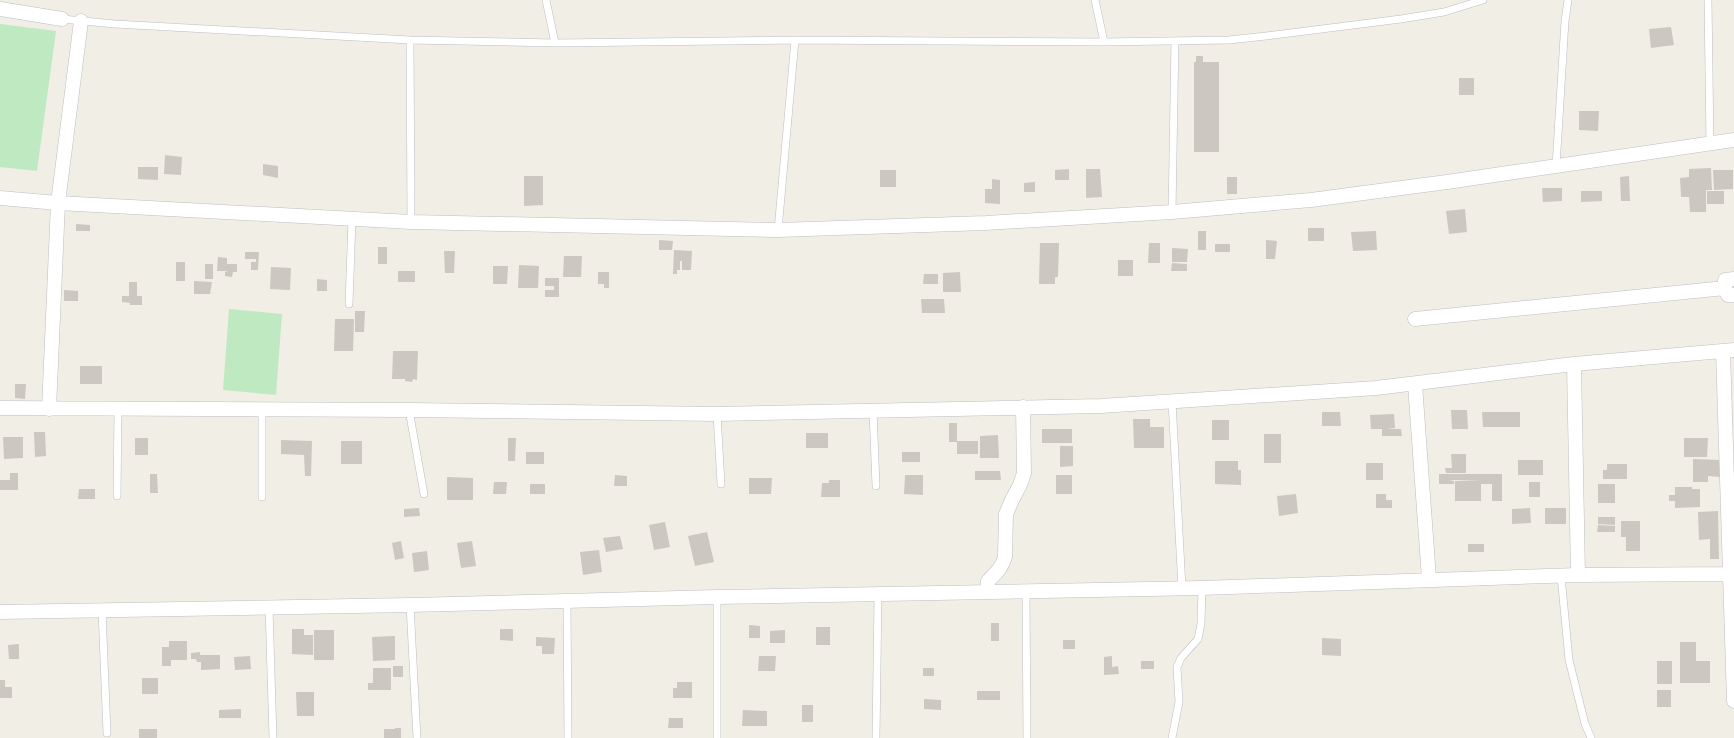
<svg xmlns="http://www.w3.org/2000/svg" width="1734" height="738" viewBox="0 0 1734 738" font-family="'Sofia Sans Condensed',sans-serif">
<style>
.green{fill:#bfeac1}
.building{fill:#ccc8c1}
.lines{fill:none;stroke-linecap:round;stroke-linejoin:round}
.service-casing{stroke:#bcbec5;stroke-width:8}
.minor-casing{stroke:#bcbec5;stroke-width:15}
.service{stroke:#fff;stroke-width:7}
.minor{stroke:#fff;stroke-width:14}
</style>
<rect width="100%" height="100%" fill="#f0eee5"/>
<!-- green -->
<path class="green" d="M0,24L56,31L37,171L0,167Z
M229,309L282,314L276,395L223,390Z"/>
<!-- building -->
<path class="building" d="M1671,27L1674,45L1651,48L1649,29Z
M1196,56H1203V62H1219V152H1194V62H1196Z
M1459,78H1474V95H1459Z
M1579,111H1599L1598,131L1579,130Z
M165,155L182,157L181,175L164,174Z
M263,164L278,166V178L263,175Z
M138,167H158V180L138,179Z
M1711,168L1712,190H1706V212H1690L1689,197H1681L1680,178L1689,177V169Z
M1069,169V180H1055V170Z
M1086,169H1100L1102,197L1086,198Z
M880,170H896V187H880Z
M1713,170H1733V189L1714,190Z
M524,176H543V205L524,206Z
M1629,176L1630,201H1621L1620,177Z
M1227,177H1237V194H1227Z
M992,179L1000,180V204L985,203V189H992Z
M1035,182V192H1024V183Z
M1542,188H1562V201L1543,202Z
M1581,191H1602V201L1581,202Z
M1707,191H1724V204H1707Z
M1465,209L1467,232L1449,234L1446,211Z
M76,224L90,225V231H76Z
M1308,228H1324V241H1308Z
M1198,231H1206V250H1198Z
M1376,231L1377,250L1353,251L1351,232Z
M659,240L673,241L672,250H659Z
M1266,240L1277,241L1275,259H1266Z
M1040,243H1059L1058,277H1055V284H1039Z
M1149,243H1160V263H1148Z
M1215,244H1230V252H1215Z
M378,247H387V264H378Z
M1172,248L1188,249L1187,262H1172Z
M674,250L692,251L691,270H682V261H680V270H677V274H673Z
M444,251H455L454,273H445Z
M245,252H259L258,270H251V262H256V259H245Z
M564,256H582L581,277H563Z
M218,257L227,258V264H237V272H233L232,277L225,276V272L228,271H217Z
M1118,260H1133V276H1118Z
M176,262H185V281H176Z
M1172,263L1187,264V271H1171Z
M205,264H213V279H205Z
M519,265L539,266L538,288H518Z
M493,266H508L507,284H493Z
M271,267L291,268L290,290L270,289Z
M398,271H415V282H398Z
M598,272H609V288H604V284H598Z
M960,272L961,292H943V273Z
M924,274H938V284H923Z
M545,278H559V297H545V290H554V286H545Z
M317,279L327,280V291H317Z
M194,281L212,282L210,294H194Z
M129,282H137V296H142V305H130V303L122,302V296H129Z
M64,290L78,291V301H64Z
M921,299H944L945,313H922Z
M355,311H365L364,332H355Z
M335,319H354L353,351H334Z
M393,351H418L417,380L413,379L412,382L405,381V379H392Z
M80,366H102V384H80Z
M15,384H26L25,399L15,398Z
M1451,410H1467L1468,429H1452Z
M1322,412H1340L1341,426H1322Z
M1482,412H1520V427H1483Z
M1394,414L1395,428L1387,429H1401L1402,436H1382V429H1371L1370,415Z
M1133,419H1150V427H1164V448H1134Z
M1212,420H1229V440H1212Z
M949,423H957V442H949Z
M1042,429H1072V443H1042Z
M34,432H45L46,456L35,457Z
M806,433H828V448H806Z
M1264,434H1281V463H1264Z
M998,435L999,458H980V436Z
M3,437H23V458L4,459Z
M135,438H148V455H135Z
M508,438H516L515,461H508Z
M1684,438H1708L1707,457H1684Z
M281,440L312,441L311,476H305L304,455L281,454Z
M341,441H362V464H341Z
M957,441H978V454H957Z
M1060,446H1073V466L1060,467Z
M526,452H544V464H526Z
M902,452H920V462H902Z
M1451,454H1466V473H1446L1445,468H1452Z
M1693,459L1720,460V477L1708,476V482H1693Z
M1518,460H1543V475H1518Z
M1215,461H1238V470H1241V485L1215,484Z
M1366,463H1383V480H1366Z
M1607,464H1627V479H1603V470H1607Z
M975,471H1000L1001,480H975Z
M10,473H18V490H0V480H10Z
M150,474H157L158,493H150Z
M1439,474H1502V501H1492V484H1481V501H1455V481L1482,480H1449L1454,481V484H1439Z
M615,475L627,476V486H614Z
M905,475H923V495L904,494Z
M1056,475H1072V494H1056Z
M447,477L473,478V500H447Z
M749,478H772L771,494H749Z
M829,480H840V497H821L822,483H829Z
M494,482H507L506,494H493Z
M1529,482H1540V497H1529Z
M530,484H545V494H530Z
M1598,484H1615V503H1598Z
M1675,487H1692V489H1700V507L1675,508V501H1669V495H1675Z
M79,489H95V499H78Z
M1296,494L1298,513L1279,516L1277,496Z
M1376,494H1386V500H1392V508H1376Z
M419,508L420,516L404,517V509Z
M1530,508L1531,523L1512,524V509Z
M1545,508H1566V524H1545Z
M1718,511L1719,559H1710V539L1699,540L1698,512Z
M1598,517H1615V525L1598,524Z
M1621,521H1640V551H1626V537H1621Z
M665,522L670,547L654,550L649,525Z
M1598,525L1615,526V532H1597Z
M707,532L714,562L695,566L688,536Z
M620,536L623,549L606,552L603,538Z
M401,541L404,558L395,560L392,543Z
M472,541L476,566L461,568L457,543Z
M1468,544H1484V552H1468Z
M599,550L602,572L583,575L580,552Z
M427,551L429,570L414,572L412,553Z
M991,623H999V641H991Z
M749,625L760,626V638H749Z
M816,627H830V645H816Z
M292,629H304V635H313V655L292,654Z
M500,629H513V641L500,640Z
M314,630H334V660H314Z
M785,630V643H770V631Z
M395,636V660L373,661L372,637Z
M536,637L555,638L554,654H542V646H536Z
M1322,638L1341,639V656L1322,655Z
M1063,640H1075V649H1063Z
M169,641H187V660H171V666H162V647H169Z
M1680,642H1696V661H1710V683H1680Z
M19,644V659H9L8,645Z
M200,652V655H220V669L201,670V662H197L196,659H191V653Z
M250,656L251,669L235,670L234,657Z
M759,656H776L775,671H758Z
M1112,656V667L1118,666L1119,674L1104,675V657Z
M1141,661H1154V669H1141Z
M1657,661H1672V684H1657Z
M393,666H403V677H393Z
M373,668H391V690H368V683H373Z
M923,668H934V676H923Z
M142,678H158V694H142Z
M0,680H5V687H12V698H0Z
M677,682H692V698H673V688H677Z
M1657,690H1671V707H1657Z
M977,691H1000V700H977Z
M296,692H314V716H297Z
M924,699L941,700V710L924,709Z
M802,705H813V722H802Z
M241,709V718H219V710Z
M743,710L767,711V726H742Z
M669,718H683V728H668Z
M395,728H401V738H384V729H395Z
M139,729H157V738H139Z"/>
<g class="lines">
<defs>
<path id="service" d="M546,0L555,43
M1095,0L1104,42
M1708,0L1710,144
M62,19L115,24L410,40L555,43L795,40L1104,42L1229,40L1266,36L1401,19L1444,12L1483,0
M410,40L411,222
M1556,166L1565,21L1568,0
M1172,212L1175,41
M778,230L795,40
M349,304L352,219
M1172,401L1182,588
M262,410V497
M409,410L424,494
M873,410L876,486
M717,414L721,484
M117,496L118,410
M1561,576L1569,660L1585,724L1591,738
M1026,591L1027,738
M567,601L568,738
M410,605L417,738
M269,607L273,738
M102,610L107,733
M717,738V597
M876,738L878,594
M1172,738L1179,702L1177,667L1181,658L1198,639L1201,624L1202,588"/>
<path id="minor" d="M0,9L62,19
M0,198L58,203L411,222L778,230L986,223L1172,212L1311,200L1447,182L1734,140
M1734,279L1725,280V288L1728,295H1734
M1415,319L1725,288
M1723,351L1734,701
M1574,364L1578,575
M1415,384L1429,579
M0,408L409,410L717,414L1101,406L1376,388L1574,364L1734,350
M49,409L58,203L81,21
M987,591L988,581C996,573 1002,568 1005,557L1006,514L1012,500L1020,485L1024,473L1023,407
M0,612L410,605L717,597L1202,588L1578,575L1734,574"/>
</defs>
<!-- service casing -->
<use href="#service" class="service-casing"/>
<!-- minor casing -->
<use href="#minor" class="minor-casing"/>
<!-- service -->
<use href="#service" class="service"/>
<!-- minor -->
<use href="#minor" class="minor"/>
</g>
</svg>
